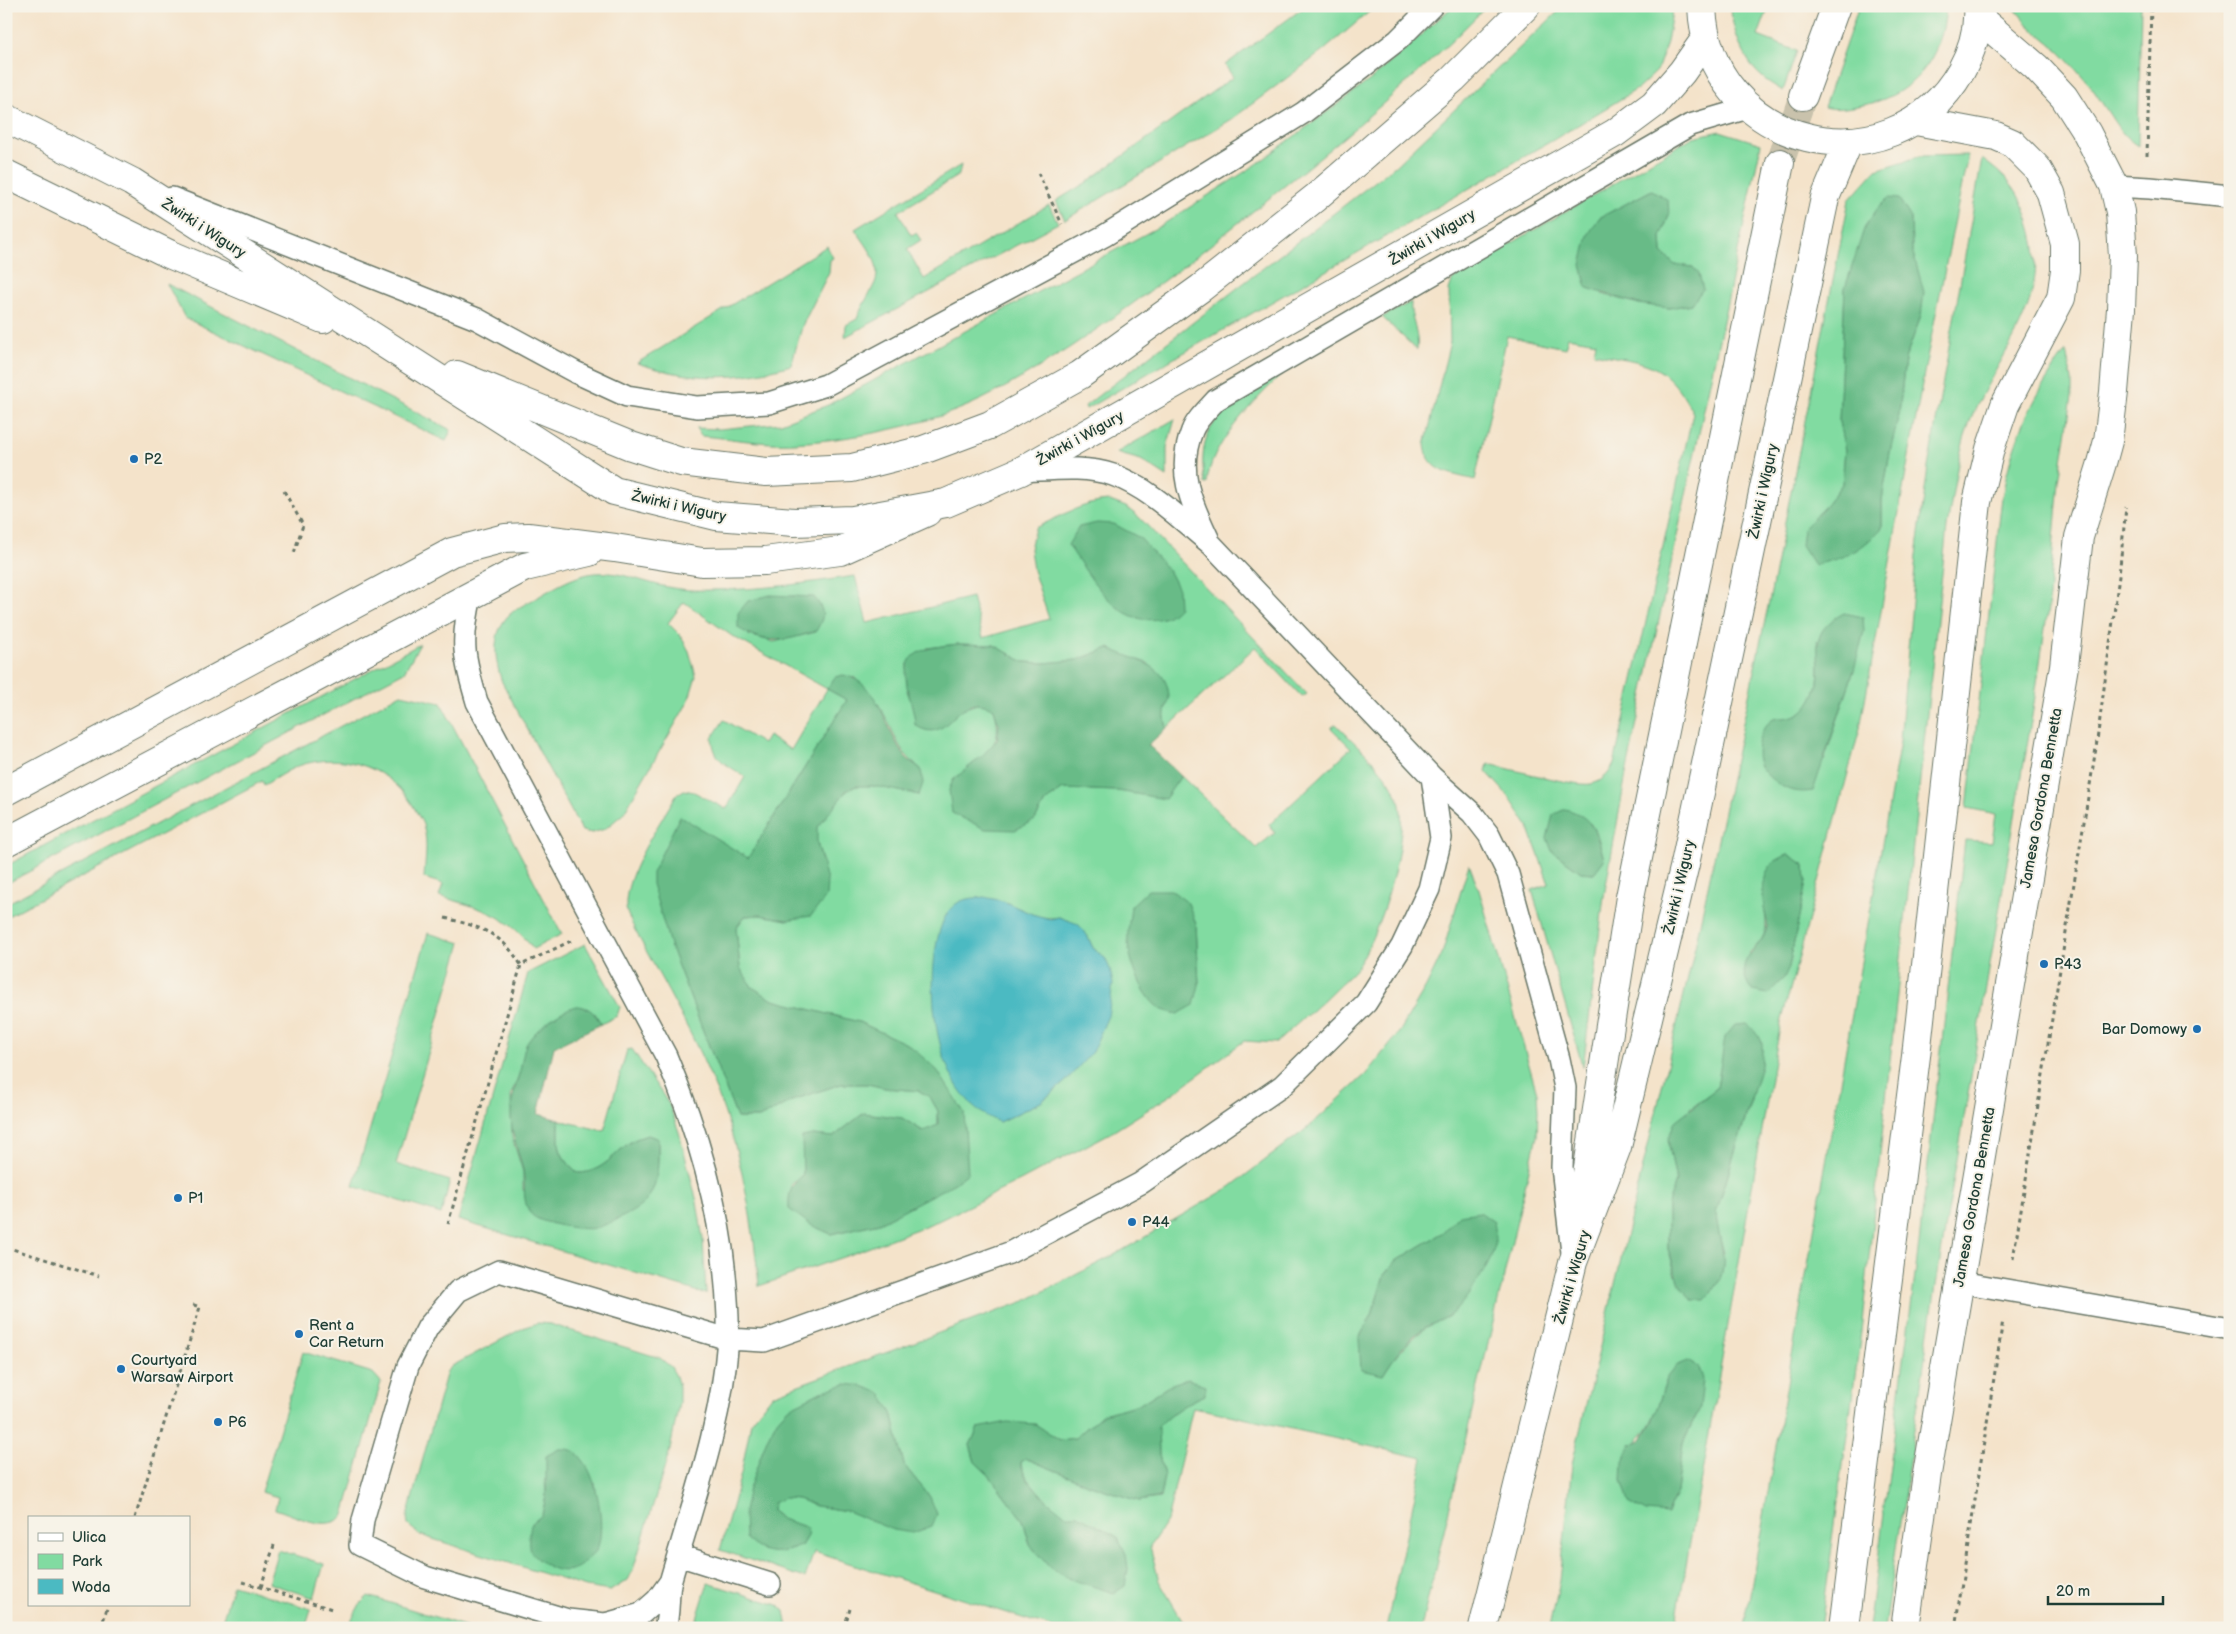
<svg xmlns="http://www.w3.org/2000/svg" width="2236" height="1634" viewBox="0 0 2236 1634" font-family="'Balsamiq Sans',sans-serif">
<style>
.green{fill:#81dba1;stroke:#508c6a;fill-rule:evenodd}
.forest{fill:#68bb87;stroke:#447c5e}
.water{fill:#4bbac2;stroke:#357c7b}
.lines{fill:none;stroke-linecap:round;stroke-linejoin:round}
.secondary-tunnel{stroke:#c9c2ac;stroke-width:28;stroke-dasharray:28 14;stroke-linecap:butt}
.lane-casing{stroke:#6a7768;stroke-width:24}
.street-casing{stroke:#6a7768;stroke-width:30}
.secondary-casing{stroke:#6a7768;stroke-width:30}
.path{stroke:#6a7768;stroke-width:3;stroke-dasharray:4 4;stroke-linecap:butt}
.lane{stroke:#fff;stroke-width:21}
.street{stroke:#fff;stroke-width:28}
.secondary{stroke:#fff;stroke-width:28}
.poi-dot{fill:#1f6fb2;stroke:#f7f3e8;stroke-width:2}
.labels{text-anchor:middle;stroke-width:4;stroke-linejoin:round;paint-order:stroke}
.street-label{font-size:15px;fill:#1f3d34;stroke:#f7f3e8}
.poi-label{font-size:15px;fill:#1f3d34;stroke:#f7f3e8;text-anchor:start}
</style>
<rect width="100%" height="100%" fill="#f7f3e8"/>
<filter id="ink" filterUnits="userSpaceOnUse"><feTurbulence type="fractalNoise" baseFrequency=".02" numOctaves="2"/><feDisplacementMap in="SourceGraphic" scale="10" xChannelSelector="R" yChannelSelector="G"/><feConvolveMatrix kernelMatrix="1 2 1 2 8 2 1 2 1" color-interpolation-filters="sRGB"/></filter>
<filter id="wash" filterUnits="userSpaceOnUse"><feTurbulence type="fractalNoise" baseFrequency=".0096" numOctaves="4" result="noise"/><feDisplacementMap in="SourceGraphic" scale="20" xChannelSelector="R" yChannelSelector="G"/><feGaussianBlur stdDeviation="1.12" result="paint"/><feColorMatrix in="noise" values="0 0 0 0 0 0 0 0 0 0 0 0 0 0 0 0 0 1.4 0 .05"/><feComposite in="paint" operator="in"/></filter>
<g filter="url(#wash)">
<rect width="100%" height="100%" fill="#f4e3ca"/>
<!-- green -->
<path class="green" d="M1306,6H1376L1323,51L1232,119L1065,220L1056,201L1087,182L1233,77L1225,65Z
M1453,6H1487C1401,94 1304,171 1208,247C1156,287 1104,326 1049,361C1014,383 980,403 941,416C894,431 843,440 794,443C766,445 730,438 701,436L696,428L719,429L781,423L828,405L1162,225L1257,164L1374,77Z
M1564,6H1673L1667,42L1657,71L1639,88L1555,139L1086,409L1085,406L1395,166Z
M1731,6H1769L1758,36L1797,51L1783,91C1775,86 1766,81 1760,75C1745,62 1730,26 1731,6Z
M1859,6H1946C1943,60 1911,98 1858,106C1847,108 1834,110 1824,107Z
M2014,6H2141L2138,146C2120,135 2114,120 2102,103C2091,85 2075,67 2060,52C2045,37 2025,26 2014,6Z
M1720,131L1761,144L1626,774L1604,896L1583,1068L1532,890L1549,884L1528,826L1509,797L1486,771L1488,764C1508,768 1576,787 1591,784C1602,782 1609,774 1614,764L1693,413C1665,360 1648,364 1594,353L1596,342L1568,337L1565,348L1507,336L1475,480C1453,474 1428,473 1425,445L1450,342L1449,290L1452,281L1459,274L1693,137ZM1652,190L1669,215L1661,237L1662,253L1675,265L1693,267L1692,304L1669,308L1639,304L1602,294L1599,218ZM1590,823L1597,834L1604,859L1594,873L1581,872L1552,851Z
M1968,155L1924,373L1860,728L1780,1027L1675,1628H1550L1560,1581L1572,1464L1692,961L1770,597L1849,200L1876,170L1921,156ZM1911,218L1912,249L1921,316L1905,359L1899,414L1890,452L1882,500V528L1803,529L1828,503L1842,484L1845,450L1839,422L1845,288ZM1817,640L1854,670L1824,761L1774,719C1781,718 1791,719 1797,716C1823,703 1820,664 1817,640ZM1805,865L1806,882L1789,967L1749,953C1770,935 1767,925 1763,900ZM1720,1070L1752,1097L1716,1213L1717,1226L1724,1253L1676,1276L1668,1249V1204L1676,1181L1668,1140L1690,1108L1717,1088ZM1668,1376L1700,1408L1683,1443L1677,1492L1667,1514L1630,1446C1654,1431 1658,1401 1668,1376Z
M1982,159C2011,180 2019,191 2030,225C2055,304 1993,358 1968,427C1957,458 1953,494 1947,527L1861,1332L1821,1628H1744L1900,742L1916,556L1928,467Z
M961,165L959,175L898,212L911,235L916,233L921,240L907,249L924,279L1049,205L1058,223L845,337L846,325L857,319C861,306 869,296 875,283C883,264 865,244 855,229Z
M827,246L833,258L830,260L829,272L803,324L791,365C736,381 691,381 637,363Z
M167,284L451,430L446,441L185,318Z
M1411,302C1409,318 1420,332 1417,350L1382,317Z
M2066,351L2072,380V396L2059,481L2048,608L2033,710L1939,1266L1884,1628H1869L1917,1260L1965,840L1992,842L1996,814L1967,808L2002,497C2013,438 2031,400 2066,351Z
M1282,374C1255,401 1209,444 1207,484H1205C1204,475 1202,465 1203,457C1204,412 1249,392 1282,374Z
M1175,419L1167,447V477L1141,460L1116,453Z
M1110,501L1126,507L1141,519L1307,694L1302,697L1255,647L1167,728L1164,714L1169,699L1148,663L1128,658L1109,648L1077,660L1044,663L1024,662L994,645L958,644L927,648L907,691L914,708C929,708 947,712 961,709C978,706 976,699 994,709C1010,759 966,755 949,790L1035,820L1045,802L1063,789L1118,791L1165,798L1181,776L1256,848L1275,833L1269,825L1351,748L1331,728L1336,724C1356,745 1382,766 1396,793C1415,828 1379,935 1357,967C1352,974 1344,980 1338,986C1318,1006 1297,1024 1276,1043L1244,1041L1171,1095L1114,1131L1022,1180L938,1221L849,1255L759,1286C753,1223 743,1160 720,1100C698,1041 664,985 635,930C632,923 627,915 626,908C624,873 659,826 676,795L684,790L694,792L726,809L745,777C727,763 715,764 712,738L724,720L763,744L768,736L791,750L827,689L732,636L684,602L668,623L680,635L689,651L696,676L688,702L623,814L605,829L592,833L582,831L502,682C495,661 491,636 507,617C515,608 532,601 543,594C559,585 576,575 595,573C615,571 632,578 651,583C671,589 691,591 711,590C759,590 808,583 855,576L867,623L972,597L983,638L1049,619L1033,570L1030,549L1035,528C1059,517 1083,502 1110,501ZM794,595L816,632L774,642L748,635ZM854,677C865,688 877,700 884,714C898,739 896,749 921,769L919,795C899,791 877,784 857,786C845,788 821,817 817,828C814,839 820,852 823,863L787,920L760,915L745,916L736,928L740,968L752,987L773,1000L859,1022L909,1045L967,1173L879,1223L831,1234L811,1225L791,1185L803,1174V1160L813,1135L833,1137L864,1113L902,1118L923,1131L938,1126V1111L930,1097L919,1091L885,1088L868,1084H841L796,1099L759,1118H737L671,948L657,897L748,858L847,700L827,689ZM1171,890L1196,924L1199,985ZM1003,901C1020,909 1040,921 1059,917L1087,935L1093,948L1105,958L1065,1082L1041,1102L999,1122L966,1097L953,1077L941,1046Z
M420,644L404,672L6,884V866Z
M401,694L441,703L562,934L533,949C508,914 479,908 439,896L443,884L424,878C425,861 428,844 424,828C423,822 418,816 416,811C394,768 343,750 298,766C286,771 275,779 264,785L262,781L6,917V904Z
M1469,864L1479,890L1537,1093L1538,1111L1537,1136L1421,1628H1386L1423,1458L1193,1407L1167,1521L1150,1546L1159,1581L1187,1628H1054L814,1552L805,1578L720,1550L741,1474L751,1422L772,1395L1025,1301L1116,1254L1230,1187L1310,1126L1366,1074L1400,1031L1426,987L1442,954ZM1459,1215L1486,1266L1449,1316L1425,1328L1408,1343L1392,1361L1383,1375L1359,1338L1372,1315L1384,1275L1396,1261L1442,1233ZM1172,1384L1205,1395C1184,1404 1173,1411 1158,1427L1159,1454L1164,1476L1160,1498L1139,1501L1090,1485L1030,1460L1026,1459L1021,1462C1020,1475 1054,1511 1066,1515C1069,1516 1075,1515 1078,1515L1070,1579L1050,1567L1030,1545L1023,1520L989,1475L975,1462L970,1445L978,1428L1035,1424L1060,1440L1075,1438L1103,1414L1140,1404ZM823,1391L892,1413L904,1465L930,1497L870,1519L847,1511L816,1506L798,1499L784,1497L773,1503L772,1511L781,1519L806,1527L808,1534L801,1546L787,1551L748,1492L777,1420L787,1410Z
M428,933L461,943L396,1164L450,1181L441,1214L353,1186Z
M585,944L620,1007L617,1016L601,1024L595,1013L520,1072L511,1095L512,1137L523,1172V1190L595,1228C649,1204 659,1202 658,1139L648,1135C642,1137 634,1139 629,1143C612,1156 601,1173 578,1173C556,1152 559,1149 559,1120L604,1131L627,1050L632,1049L669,1104L679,1132L697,1202L703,1239L706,1294L458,1220L528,973Z
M538,1323L550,1324L660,1358L671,1367L676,1376L679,1387V1403L670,1450L633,1570L628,1580L610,1591L586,1587L420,1535L408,1525L407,1517L447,1371L452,1366L525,1327ZM545,1479L595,1483L600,1528L542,1515L546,1496Z
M303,1352L373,1373L381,1382L344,1515C328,1534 295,1515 275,1509L278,1497L261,1492Z
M278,1550L324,1564L314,1598L268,1583Z
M708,1583L778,1605L785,1611L788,1628H694Z
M233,1585L311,1609L305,1628H220Z
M368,1596L471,1628H347L360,1604Z"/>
<!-- forest -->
<path class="forest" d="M1652,190L1668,200L1669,215L1661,237L1662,253L1675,265L1693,267L1699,274L1703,289L1692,304L1669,308L1639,304L1587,288L1581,265L1588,235L1599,218Z
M1888,198L1899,199L1911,218L1912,249L1924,292L1921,316L1905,359L1899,414L1890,452L1882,500V528C1858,553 1847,557 1814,565L1801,545L1803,529L1828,503L1842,484L1845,450L1839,422L1845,288L1865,226L1878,208Z
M1097,523L1114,524L1140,538L1168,570L1178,589L1179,607C1175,611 1169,617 1163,618C1117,630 1090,575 1068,545L1079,527Z
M770,595L814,597C825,611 825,616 816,631C785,641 768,646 738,628V613L748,601Z
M1844,613L1863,617L1864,631L1854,670L1813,791C1799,793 1789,792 1777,783C1770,778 1760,770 1758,761C1755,747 1760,728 1772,720C1775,718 1780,718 1783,718C1800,716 1807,710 1814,695C1830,661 1798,637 1844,613Z
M958,644L994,645L1024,662L1044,663L1077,660L1109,648C1134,661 1168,662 1169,698C1169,703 1165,708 1165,713C1164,717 1166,723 1167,728L1148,745L1181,776L1165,799L1118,791L1063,789L1045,802L1035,820L1015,830L985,829L952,813L949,790L953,780L981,757L997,740L999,725L994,709C954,686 951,750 915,725C914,709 911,705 908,691C898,649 926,648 958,644Z
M843,675C881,682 885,732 905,756C909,761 916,765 921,769L923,783L919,795L873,786H856L847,790L817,828V843L827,880L826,897L811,916L787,920L760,915L745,916L736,928L740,968L752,987L773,1000L859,1022L909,1045L937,1070L964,1112L968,1173L955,1183L879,1223L831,1234L811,1225L789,1209C788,1192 791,1186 803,1174L802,1137L813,1135L833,1137L864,1113L902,1118L923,1131L938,1125V1111L930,1097L919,1091L885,1088L868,1084H841L796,1099L759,1118H737L671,948L652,884V873L680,816L748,858L847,700L827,689L835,677Z
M1565,809C1593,816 1597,834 1604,860L1594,873L1581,872L1552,851L1547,838L1553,815Z
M1788,854L1805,865L1806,882L1789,967L1784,978L1768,994L1752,991C1729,956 1761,954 1767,927C1768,922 1765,914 1764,908C1762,895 1762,875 1772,864C1775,860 1784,857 1788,854Z
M1148,890H1171L1188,903L1196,924L1199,985L1194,1005L1178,1014C1174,1013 1168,1012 1163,1010C1144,1002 1129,961 1128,942C1127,930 1130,918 1131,906Z
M576,1006C589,1006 595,1013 601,1024L554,1047L538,1114L559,1120C559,1149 556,1153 578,1173C601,1173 612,1156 629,1143C634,1139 642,1137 648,1135L658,1139C658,1160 660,1183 646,1201C638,1211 609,1224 596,1228C584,1231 539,1224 531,1214C521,1201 526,1185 523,1170C519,1153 512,1137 511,1119C510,1101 515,1088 520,1071C522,1063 523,1052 526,1045C534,1030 560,1010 576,1006Z
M1747,1024C1765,1039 1763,1043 1761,1066L1716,1213C1719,1249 1736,1269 1705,1300H1692L1681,1287L1668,1249V1204L1676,1181L1668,1140L1675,1121L1717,1088L1725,1037L1735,1025Z
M1480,1212L1494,1222C1495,1228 1496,1235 1496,1241C1493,1261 1466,1303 1450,1315C1443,1320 1434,1323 1426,1327C1408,1338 1393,1358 1383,1375L1361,1370L1359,1338L1372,1315L1384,1275L1396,1261L1442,1233L1459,1215Z
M1688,1361L1699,1367L1703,1379L1700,1408L1683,1443L1677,1492L1667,1514L1646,1512L1629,1503L1622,1480L1623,1462L1630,1446L1642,1439L1652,1422L1668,1376L1676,1366Z
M1187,1379L1205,1385V1395C1186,1403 1172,1412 1158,1427L1159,1454L1164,1476L1160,1497L1139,1501L1090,1485L1030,1460L1026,1459L1021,1462V1467L1028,1480L1044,1498L1065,1515H1078L1118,1537L1126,1554L1128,1569L1125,1586L1114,1593L1070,1579L1050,1568L1030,1545L1023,1520L989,1475L975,1462L970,1445L978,1428L1007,1422L1035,1424L1060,1440L1075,1438L1103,1414L1140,1404L1172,1384Z
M846,1384L862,1386L881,1393L892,1413L904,1465L930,1497L937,1514L932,1526L913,1533L893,1530L847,1511L816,1506L798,1499L784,1498L773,1503L772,1511L781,1519L806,1527L808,1534L801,1546C777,1555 764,1556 745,1538L744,1512L748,1492L766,1441L777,1420L787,1409L823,1391Z
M559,1449C563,1449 568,1449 571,1450C596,1460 607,1526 597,1549C596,1552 592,1555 590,1557C576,1573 561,1575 543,1563C525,1552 528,1543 531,1524L542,1515L546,1496V1456Z"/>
<!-- water -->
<path class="water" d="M984,897L1003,901L1032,914L1050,919L1059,917L1078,924L1087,935L1093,948L1105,958L1110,969L1113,984L1108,1016L1092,1052L1065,1082L1041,1102L999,1122C937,1098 927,1004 936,947C939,931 944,909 961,901C967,898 977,898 984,897Z"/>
</g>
<g filter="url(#ink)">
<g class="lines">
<!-- secondary-tunnel -->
<path class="secondary-tunnel" d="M1780,163L1803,96"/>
<defs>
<path id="lane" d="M2114,186L2150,188L2230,196
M172,198L477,319L575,372L627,396L697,407L769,403L826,385L1104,236L1303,113L1398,40L1432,6
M1021,471C1050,470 1085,465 1113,475C1150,488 1181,520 1212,545L1432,777L1472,813L1489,835L1508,874L1559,1059L1565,1088L1562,1167L1573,1261
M1208,538C1191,502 1176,471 1192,431C1196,420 1208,409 1216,400L1690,125L1748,108
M471,596C460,643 464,657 477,702L666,1056C696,1127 718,1198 725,1275C727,1296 729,1318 728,1339C722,1421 694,1500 671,1579C667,1595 670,1612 665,1628
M1960,1282L2230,1329
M678,1555L770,1584
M670,1582L657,1600L641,1614L605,1624L568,1620L425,1577L360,1545L363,1520L408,1366L428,1327L458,1291L499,1271L728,1339L764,1341L1009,1253L1141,1183L1282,1086L1366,1003L1402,946L1429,889L1441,838L1432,777"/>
<path id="street" d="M6,791L452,552L505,538L528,537L615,548L702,562L765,561L840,551L927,512
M6,842L525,567L589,552"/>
<path id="secondary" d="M1702,6C1707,148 1891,192 1961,71C1972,51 1979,30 1977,6
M1803,96L1836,6
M6,118L132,182L614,491L716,516L794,522L853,520L946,503L1021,471L1615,133L1654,104L1682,72L1706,38
M6,174L169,254L323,319
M457,375L631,446L681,462L766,472L852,468L923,450L990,425L1080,375L1201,288L1315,198L1453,79L1526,6
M1582,1206L1630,897L1780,163
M1483,1628L1573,1262L1617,1147L1685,864L1825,198L1849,141
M1844,1628L1916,1056L1977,502L1990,449L2005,405L2061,298L2065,270V244L2051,193L2037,168L2012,143L1996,136L1916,121
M1905,1628L1927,1474L2064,666L2079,537L2102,463L2108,441L2114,392L2121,309L2123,256L2120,212L2114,186L2087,133L2064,97L2036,67L1978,17"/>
</defs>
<!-- lane casing -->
<use href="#lane" class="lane-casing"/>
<!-- street casing -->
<use href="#street" class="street-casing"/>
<!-- secondary casing -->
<use href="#secondary" class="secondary-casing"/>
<!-- path -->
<path class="path" d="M2147,156L2151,6
M1038,173L1062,224
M284,491L303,525L294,553
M445,918C480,927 501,932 521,965L571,941
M448,1224L521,965
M6,1247L99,1276
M2013,1259L2096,748L2119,576L2126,507
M135,1518L200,1307L191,1304
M243,1582L332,1609
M261,1587L275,1542
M101,1628L108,1605
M844,1628L850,1609
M1955,1628L2003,1320"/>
<!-- lane -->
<use href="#lane" class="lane"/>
<!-- street -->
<use href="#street" class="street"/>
<!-- secondary -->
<use href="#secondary" class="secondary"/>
</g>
</g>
<!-- markers -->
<g class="poi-dot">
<circle cx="134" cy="459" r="5"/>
<circle cx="2044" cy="964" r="5"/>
<circle cx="2197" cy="1029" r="5"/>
<circle cx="178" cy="1198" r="5"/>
<circle cx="1132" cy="1222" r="5"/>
<circle cx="299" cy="1334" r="5"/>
<circle cx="121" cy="1369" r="5"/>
<circle cx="218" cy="1422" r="5"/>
</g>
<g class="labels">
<!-- street labels -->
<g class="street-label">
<text transform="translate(204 228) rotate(33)" y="5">Żwirki i Wigury</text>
<text transform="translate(1432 237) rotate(-30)" y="5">Żwirki i Wigury</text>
<text transform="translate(1080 438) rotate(-29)" y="5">Żwirki i Wigury</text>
<text transform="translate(1763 491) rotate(-78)" y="5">Żwirki i Wigury</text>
<text transform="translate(679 506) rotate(13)" y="5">Żwirki i Wigury</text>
<text transform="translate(2041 798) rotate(-80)" y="5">Jamesa Gordona Bennetta</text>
<text transform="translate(1679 887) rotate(-77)" y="5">Żwirki i Wigury</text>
<text transform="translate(1974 1197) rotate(-80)" y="5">Jamesa Gordona Bennetta</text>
<text transform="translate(1572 1277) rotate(-74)" y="5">Żwirki i Wigury</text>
</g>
<!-- poi labels -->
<g class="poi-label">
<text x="144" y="464">P2</text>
<text x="2054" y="969">P43</text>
<text x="2187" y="1034" text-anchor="end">Bar Domowy</text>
<text x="188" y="1203">P1</text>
<text x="1142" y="1227">P44</text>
<text x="309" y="1330">Rent a<tspan x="309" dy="17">Car Return</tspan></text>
<text x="131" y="1365">Courtyard<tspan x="131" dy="17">Warsaw Airport</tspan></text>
<text x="228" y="1427">P6</text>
</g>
</g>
<!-- margin -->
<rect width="2236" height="1634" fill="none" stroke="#f7f3e8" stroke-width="25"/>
<!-- legend -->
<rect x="28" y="1516" width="162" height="90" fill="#f7f3e8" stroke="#a1aaa0"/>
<rect x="38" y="1533" width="25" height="8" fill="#ffffff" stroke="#a1aaa0"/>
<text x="72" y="1542" font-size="15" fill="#1f3d34">Ulica</text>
<rect x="38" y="1554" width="25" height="15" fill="#81dba1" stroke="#a1aaa0"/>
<text x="72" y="1566" font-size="15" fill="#1f3d34">Park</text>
<rect x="38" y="1579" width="25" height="15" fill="#4bbac2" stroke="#a1aaa0"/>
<text x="72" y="1592" font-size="15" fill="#1f3d34">Woda</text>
<!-- scale -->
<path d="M2048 1596v8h115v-8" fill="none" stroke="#1f3d34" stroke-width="2.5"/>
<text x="2056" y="1596" font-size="15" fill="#1f3d34" stroke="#f7f3e8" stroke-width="4" paint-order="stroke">20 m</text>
</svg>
